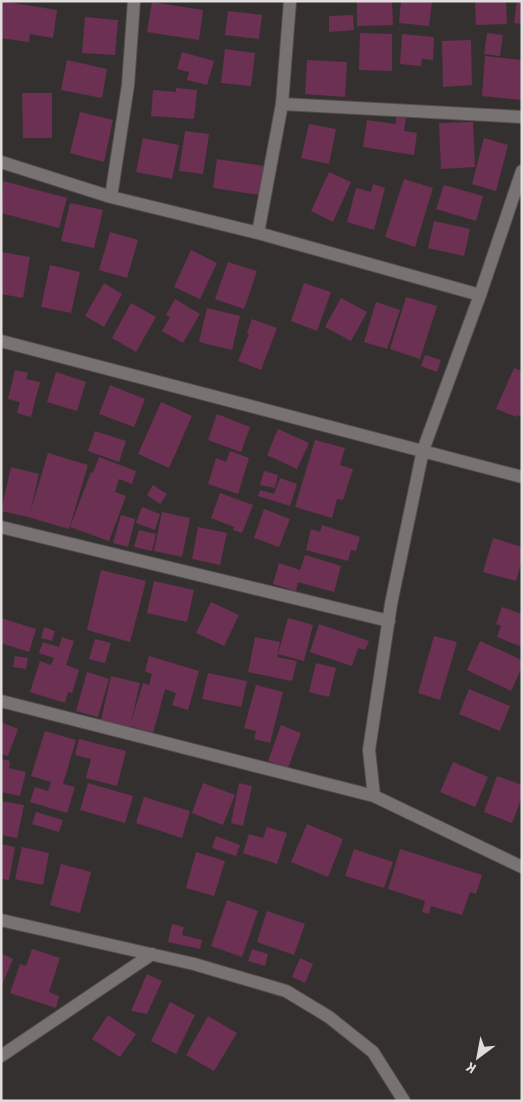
<svg xmlns="http://www.w3.org/2000/svg" width="523" height="1102" viewBox="0 0 523 1102" font-family="'Titillium Web',sans-serif">
<style>
.building{fill:#6c3152}
.lines{fill:none;stroke-linecap:round;stroke-linejoin:round}
.street-casing{stroke:#534f4e;stroke-width:14}
.street{stroke:#787372;stroke-width:12}
</style>
<rect width="100%" height="100%" fill="#34302f"/>
<!-- building -->
<path class="building" d="M1,1L57,10L53,38L30,34L29,42L1,38Z
M357,1H392L393,25L357,26Z
M401,1H432L429,26L399,23Z
M475,1H506L507,24L476,25Z
M517,1H522V24L514,23Z
M152,2L203,10L199,40L147,32Z
M228,11L262,15L259,39L225,35Z
M353,15L354,30L329,32V16Z
M85,17L118,20L115,55L82,53Z
M360,33L392,34V71L359,70Z
M487,33L503,35L500,56L484,54Z
M402,34L434,37L433,60L422,59L421,66L400,64Z
M471,40L472,85L443,87L442,41Z
M225,49L255,53L251,86L221,83Z
M182,52L214,61L207,85L187,80L189,72L177,69Z
M485,56L522,60V100L482,96Z
M67,60L107,69L102,98L61,90Z
M307,60L347,62L345,97L305,94Z
M176,88L197,90L194,119L151,116L153,90L176,92Z
M22,93H52V138H23Z
M80,112L113,120L104,162L70,153Z
M396,117L406,118L404,131L417,133L414,155L363,147L367,120L396,124Z
M473,122L475,167L441,169L439,123Z
M309,124L336,129L329,164L301,158Z
M185,131L209,134L203,174L179,171Z
M143,138L179,145L172,179L136,172Z
M484,138L508,145L496,191L472,184Z
M217,159L264,166L260,195L213,188Z
M329,172L351,182L333,222L311,211Z
M404,179L433,188L415,247L385,237Z
M3,181L67,198L59,228L1,213Z
M373,184L385,188L374,230L347,222L356,188L371,192Z
M444,185L483,196L476,221L436,209Z
M70,203L103,210L94,248L61,241Z
M434,221L470,229L464,256L428,248Z
M110,232L138,240L127,278L99,270Z
M191,250L217,263L200,299L174,287Z
M1,252L30,257L23,298L1,294Z
M228,262L257,271L244,309L215,299Z
M50,265L80,272L71,313L41,307Z
M104,283L122,294L104,327L85,316Z
M304,283L331,292L317,331L291,321Z
M406,297L437,306L420,359L390,349Z
M341,298L367,312L351,341L325,327Z
M175,299L200,314L183,343L162,331L170,317L166,315Z
M376,302L400,310L387,349L364,342Z
M131,303L156,317L136,352L112,338Z
M207,308L240,316L232,350L199,342Z
M252,319L277,328L261,370L238,361L249,334L247,333Z
M425,355L441,360L437,372L421,366Z
M514,368L522,371V417L517,415L516,417L496,409Z
M15,370L28,373L26,379L40,382L31,417L17,413L20,402L8,399Z
M56,372L86,382L77,411L47,402Z
M110,385L145,399L134,427L99,414Z
M161,402L192,416L169,468L138,454Z
M217,414L250,427L241,452L208,440Z
M278,429L309,443L297,469L267,455Z
M95,431L126,441L119,462L88,451Z
M315,440L345,448L340,465L353,469L343,500L337,499L332,518L295,507Z
M230,451L249,458L238,494L208,484L216,458L226,462Z
M48,453L88,465L69,529L28,517L1,511L11,467L39,474L30,513Z
M99,457L136,471L132,484L119,479L115,492L126,496L109,541L70,527L91,472L93,473Z
M264,471L278,475L275,488L260,485Z
M280,478L297,484L290,506L258,496L260,490L274,494Z
M153,485L167,494L160,504L147,495Z
M220,493L253,505L242,533L233,530L234,527L211,518Z
M142,507L160,514L155,530L136,523Z
M264,509L290,519L279,547L254,538Z
M162,512L190,518L182,557L154,551Z
M121,515L135,519L128,547L113,543Z
M322,525L360,537L356,551L351,550L348,561L306,550L311,529L320,532Z
M198,527L227,533L220,565L192,559Z
M139,530L156,534L152,551L134,547Z
M493,538L522,547V560L516,581L483,572Z
M305,555L341,566L334,592L298,582L296,591L273,584L279,563L300,570Z
M101,570L146,581L130,642L87,630Z
M154,581L194,590L187,622L147,613Z
M211,602L239,615L224,646L196,633Z
M502,607L522,614V647L497,637L501,626L496,624Z
M1,618L36,629L29,652L1,643Z
M288,618L313,625L304,661L278,654Z
M319,624L369,641L365,650L358,648L352,666L310,652Z
M44,627L55,631L52,641L41,638Z
M434,636L457,642L440,700L418,693Z
M62,637L74,641L66,665L79,670L72,693L68,692L65,703L30,692L40,661L51,665L54,658L39,653L43,642L59,647Z
M255,637L280,642L277,657L297,661L292,681L248,672Z
M95,639L111,643L105,663L89,659Z
M480,641L522,660V667L511,691L467,670Z
M15,656L28,658L26,669L13,667Z
M149,656L199,671L188,710L172,705L176,693L165,689L153,733L130,726L143,683L149,685L152,674L145,671Z
M316,663L336,668L329,697L309,692Z
M87,672L109,679L98,717L76,711Z
M208,673L247,681L241,707L202,699Z
M111,676L140,683L130,727L101,720Z
M256,685L283,692L270,743L254,739L256,731L244,728Z
M469,689L510,706L500,731L459,714Z
M1,722L18,729L8,756L1,754Z
M281,725L301,733L288,768L268,761Z
M45,731L76,740L63,784L75,787L67,813L30,802L35,787L48,791L51,782L31,776Z
M79,739L126,751L117,786L86,778L91,759L75,755Z
M1,759L10,761L9,768L26,772L20,796L1,792Z
M453,762L488,777L475,807L440,792Z
M497,776L522,785V797L512,823L484,812Z
M88,783L133,796L125,823L80,810Z
M203,783L235,795L223,825L192,813Z
M239,783L252,786L243,826L231,823Z
M144,797L190,811L182,838L136,823Z
M1,801L24,805L17,838L1,835Z
M36,812L63,820L59,832L32,824Z
M307,824L343,839L328,877L291,862Z
M267,827L287,833L277,864L243,853L249,834L263,838Z
M216,836L240,845L236,856L212,848Z
M1,844L15,847L9,880L1,879Z
M22,847L49,853L43,885L15,879Z
M354,849L393,862L384,888L345,876Z
M400,849L482,875L476,894L470,892L462,915L431,906L429,914L422,912L425,901L388,889Z
M196,852L225,861L214,896L186,888Z
M61,864L91,872L80,913L50,905Z
M227,900L258,911L242,957L211,946Z
M267,911L305,924L294,955L257,942Z
M172,924L184,927L182,935L202,940L200,949L168,942Z
M32,949L60,958L49,992L59,996L56,1008L10,993L20,964L26,966Z
M252,949L268,954L265,966L248,961Z
M1,953L13,959L1,987Z
M300,958L313,964L305,983L292,977Z
M147,974L162,981L147,1014L131,1011Z
M170,1002L195,1015L176,1054L151,1041Z
M108,1015L136,1034L120,1057L92,1039Z
M208,1016L237,1033L214,1071L186,1055Z"/>
<g class="lines">
<defs>
<path id="street" d="M282,104L522,117
M1,162L111,197L258,233L480,295
M111,197L128,85L134,1
M258,233L282,104L290,1
M1,341L522,477
M1,527L389,621
M1,701L374,796L522,867
M374,796L369,750L391,604L423,450L480,295L522,171
M1,920L194,964L286,991L329,1017L373,1052L404,1101
M1,1056L152,954"/>
</defs>
<!-- street casing -->
<use href="#street" class="street-casing"/>
<!-- street -->
<use href="#street" class="street"/>
</g>
<!-- border -->
<rect width="523" height="1102" fill="none" stroke="#e0dddc" stroke-width="5"/>
<!-- north arrow -->
<g transform="translate(478 1057) rotate(212)" stroke="#34302f" stroke-width="4" paint-order="stroke">
<path d="M0-4L9 19L0 12L-9 19Z" fill="#e0dddc"/>
<text y="-8" font-size="14" font-weight="bold" text-anchor="middle" fill="#e0dddc">K</text>
</g>
</svg>
